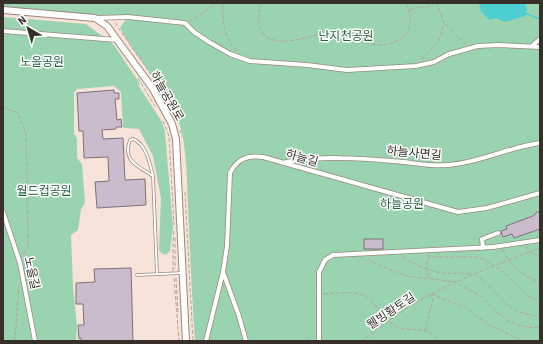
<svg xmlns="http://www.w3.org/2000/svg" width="543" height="344" viewBox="0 0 543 344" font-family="'Source Sans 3','Noto Sans KR',sans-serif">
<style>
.green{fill:#99d3af}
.water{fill:#4dcfd1}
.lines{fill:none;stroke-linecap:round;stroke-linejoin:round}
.stream{stroke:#4dcfd1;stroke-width:1.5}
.building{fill:#cabccc;stroke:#7d707f}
.lane-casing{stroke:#9a887d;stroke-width:3.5}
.street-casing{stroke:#9a887d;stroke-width:5.5}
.secondary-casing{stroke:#9a887d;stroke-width:8}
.path{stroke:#b5a59c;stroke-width:1;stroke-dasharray:4 2;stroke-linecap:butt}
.lane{stroke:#fff;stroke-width:2}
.street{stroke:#fff;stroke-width:4}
.secondary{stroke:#fff;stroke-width:6}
.labels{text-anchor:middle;stroke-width:3;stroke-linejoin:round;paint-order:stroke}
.park-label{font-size:12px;fill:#236240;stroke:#fff}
.street-label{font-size:12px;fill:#362f2a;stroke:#fff}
</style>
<rect width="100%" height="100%" fill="#f7e3d7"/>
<!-- green -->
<path class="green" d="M3,3H540V341H195C192,296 190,252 188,207C187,183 187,142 178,120C165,86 137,60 120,28L127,17L95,18L3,10Z
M3,17L86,24L114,45L140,84L138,85L162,122L165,132L173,227L170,251L166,255L161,253L159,249L161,198L153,156L139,129L125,128L123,127L121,92L114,86L77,89L74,93V134L77,138V158L82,164L85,203L81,209L78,230L71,235L73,287L77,326L76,341H3Z"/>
<!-- water -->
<path class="water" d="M479,3H523L526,5L527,10L525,16L505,22L496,18L490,20L481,12Z"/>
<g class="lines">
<!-- stream -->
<path class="stream" d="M525,13L540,19"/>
</g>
<!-- building -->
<path class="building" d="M114,90V93H119V99H115L117,120L121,119L122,127H116V129L102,130L103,139L123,138L125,180L145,179L146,205L97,208L95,182L109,181L108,157L84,158L83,131H79L77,93Z
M537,212H540V229L514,238L512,234L503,237L501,231L507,229L506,226L533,216Z
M364,239H383V249H364Z
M131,268L133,341H81V338L79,339L78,325H84L83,304H76V283L95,282L94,269Z"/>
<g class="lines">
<defs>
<path id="lane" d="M153,176C138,166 122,161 130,140L133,139C146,144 150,163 153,176L157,274
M137,275L182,273"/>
<path id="street" d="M96,18L128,17L185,23L194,32L209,42L230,54L250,61L307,65L347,70L416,66L434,62L449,54L478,46L498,45L540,47
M3,31L117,40
M532,46L540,39
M286,162C321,156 358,158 393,161C411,162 429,167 448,165C479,163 509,147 540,143
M3,212L20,263L35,341
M483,248L482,239L498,233
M223,272L239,316L246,341
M206,341L223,272L227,246L230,173C238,158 248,155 263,157L458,212L487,208L540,193
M319,341V272L325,260L333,255L493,247L540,240"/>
<path id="secondary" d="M3,10L95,18L107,26L153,89L172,124L176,139L186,341"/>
</defs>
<!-- lane casing -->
<use href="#lane" class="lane-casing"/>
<!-- street casing -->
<use href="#street" class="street-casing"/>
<!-- secondary casing -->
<use href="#secondary" class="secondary-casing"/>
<!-- path -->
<path class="path" d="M223,3C223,23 223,35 236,51
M261,3C258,15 256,29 267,37C281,47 309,36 324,34C350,33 374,54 398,40C403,38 407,35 409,30C412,20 410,12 406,3
M437,3L444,23L466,44
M410,10L417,7L425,8L435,3L438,6
M189,21L199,16L216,3
M115,23L159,86L178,121
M422,59L439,41L444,24
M138,78L156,108
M3,108L17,112L26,133L28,246L23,256
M163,121L169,136L174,225
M180,130L182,137
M185,192L193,341
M175,238V269
M526,246L529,252L540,257
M503,250C509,265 525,278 540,282
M427,255L431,257H475L484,259L506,274L527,296L540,302
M403,257C415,264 427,271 442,273C451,274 461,272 470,274
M368,258L376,264L386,268L407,276L455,282L481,296L498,313L511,323L526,327L540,328
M173,271V242L174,230
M474,274C487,281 496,295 507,305C515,312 529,315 540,317
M428,277L427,269L428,257
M174,278L179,341
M176,278L178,312
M324,294C339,293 360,289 372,301C380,311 385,322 398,327C408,331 418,328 428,332C433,333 437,338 440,341
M431,294L464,307L491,326L524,341
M425,331L433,299L431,295
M15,341L19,285
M308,341V338
M361,341C380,328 399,312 419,301C457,279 499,264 540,248"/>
<!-- lane -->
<use href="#lane" class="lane"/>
<!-- street -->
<use href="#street" class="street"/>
<!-- secondary -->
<use href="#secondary" class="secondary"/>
</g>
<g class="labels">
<!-- park labels -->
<g class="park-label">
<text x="346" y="40">난지천공원</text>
<text x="42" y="66">노을공원</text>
<text x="44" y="195">월드컵공원</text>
<text x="402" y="208">하늘공원</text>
</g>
<!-- street labels -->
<g class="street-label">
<text transform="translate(167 96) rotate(60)" y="4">하늘공원로</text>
<text transform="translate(414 153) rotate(5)" y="4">하늘사면길</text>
<text transform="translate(302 158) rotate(16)" y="4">하늘길</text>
<text transform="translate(32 273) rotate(77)" y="4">노을길</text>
<text transform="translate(391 311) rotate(-34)" y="4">웰빙황토길</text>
</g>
</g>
<!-- border -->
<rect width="543" height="344" fill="none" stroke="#362f2a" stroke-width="8"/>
<!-- north arrow -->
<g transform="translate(28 28) rotate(322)" stroke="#ffffff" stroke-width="3" paint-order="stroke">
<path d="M0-3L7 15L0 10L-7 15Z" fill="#362f2a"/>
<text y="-6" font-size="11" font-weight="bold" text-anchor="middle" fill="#362f2a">N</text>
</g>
</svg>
